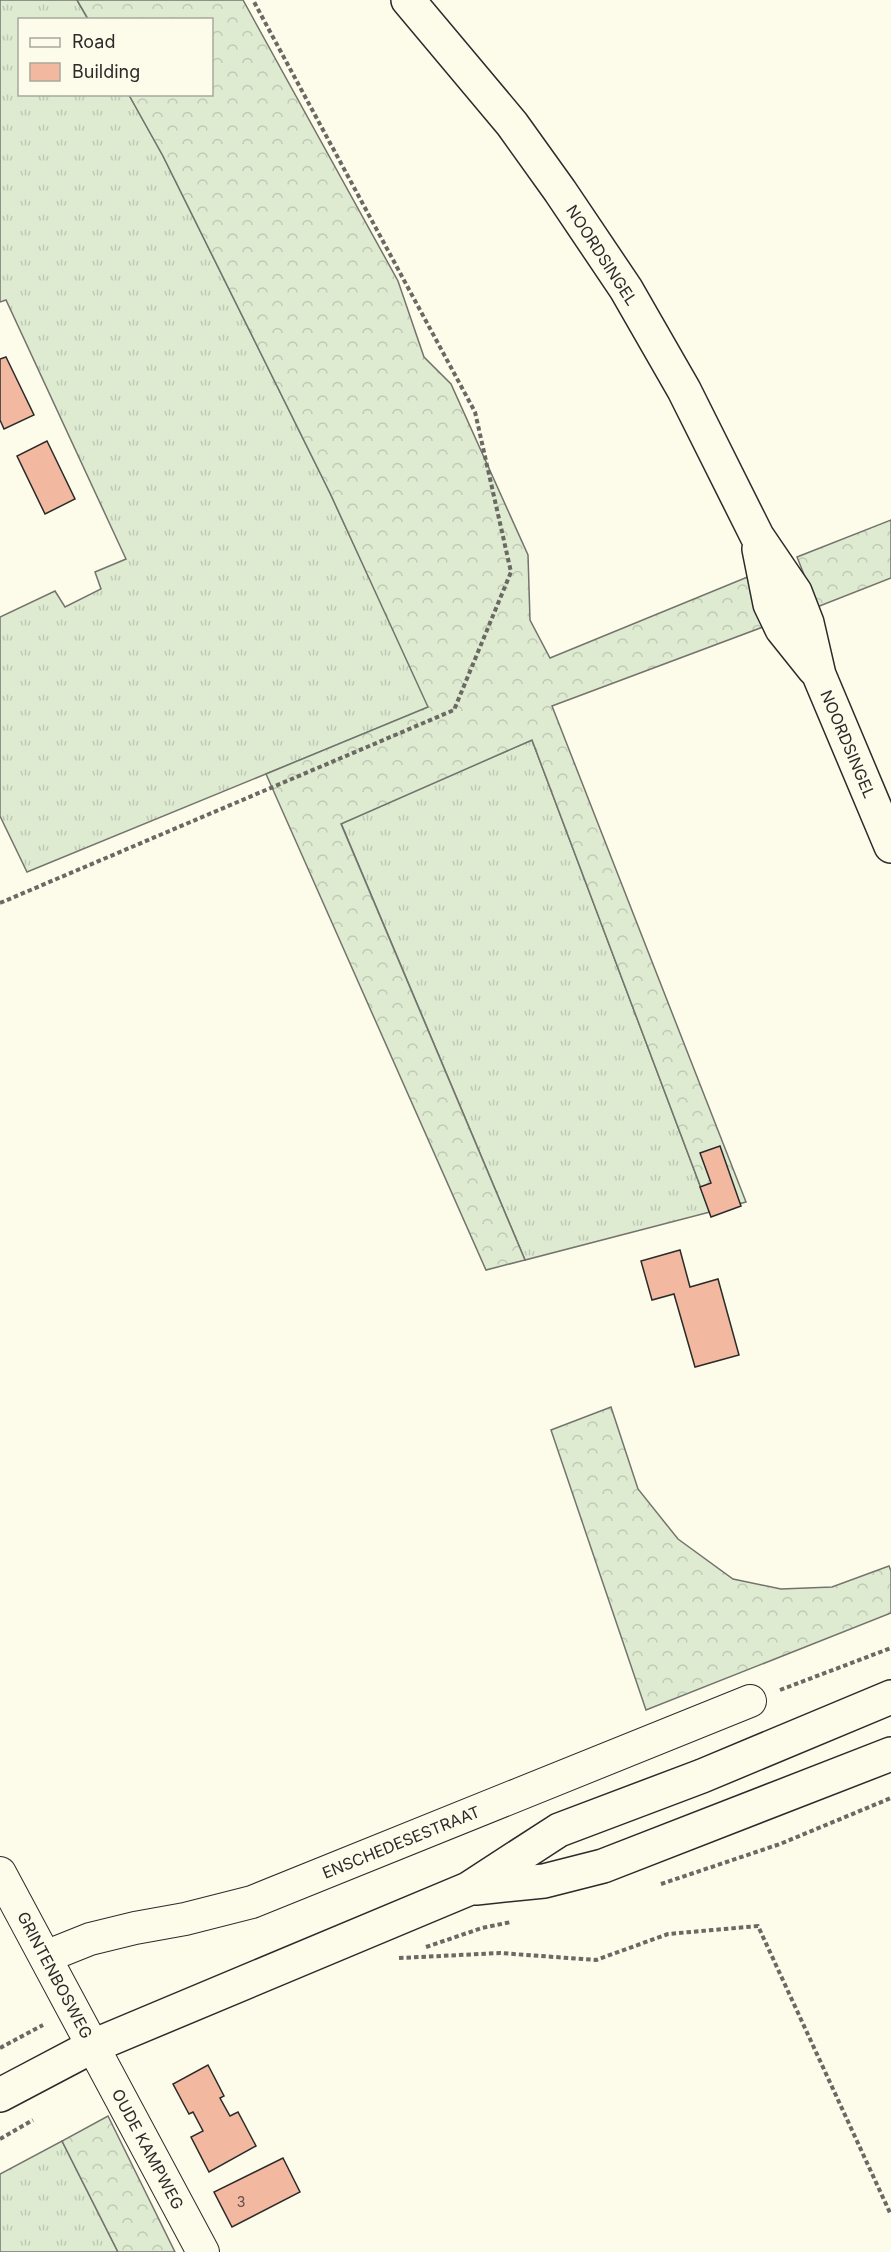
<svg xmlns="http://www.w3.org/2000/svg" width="891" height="2252" viewBox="0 0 891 2252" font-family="Inter,sans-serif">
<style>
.grass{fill:url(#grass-tufts);stroke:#74746e;stroke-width:1.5}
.forest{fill:url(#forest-crowns);stroke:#74746e;stroke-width:1.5}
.building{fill:#f2b8a0;stroke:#2b2b2b;stroke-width:1.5}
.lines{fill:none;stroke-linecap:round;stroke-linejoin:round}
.street-casing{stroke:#2b2b2b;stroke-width:34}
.secondary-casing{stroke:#2b2b2b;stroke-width:36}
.path{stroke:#6a6964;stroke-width:4;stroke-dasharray:4.5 3;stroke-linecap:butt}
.street{stroke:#fdfbea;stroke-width:32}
.secondary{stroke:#fdfbea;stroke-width:33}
.labels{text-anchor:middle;stroke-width:4.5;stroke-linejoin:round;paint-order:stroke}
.number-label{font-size:14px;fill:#5d4e48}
.street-label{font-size:16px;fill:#2b2b2b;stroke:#fdfbea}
</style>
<defs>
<pattern id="grass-tufts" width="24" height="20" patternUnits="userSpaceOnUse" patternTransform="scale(1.5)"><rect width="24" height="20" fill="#deebd1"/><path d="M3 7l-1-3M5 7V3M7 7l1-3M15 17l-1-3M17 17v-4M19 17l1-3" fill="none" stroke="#bfcab4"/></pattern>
<pattern id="forest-crowns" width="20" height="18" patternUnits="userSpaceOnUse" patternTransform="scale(1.5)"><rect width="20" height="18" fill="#deebd1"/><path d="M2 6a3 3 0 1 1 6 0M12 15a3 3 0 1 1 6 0" fill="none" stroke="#bfcab4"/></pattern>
</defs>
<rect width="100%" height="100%" fill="#fdfbea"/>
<!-- grass -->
<path class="grass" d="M0,0H77L88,19L20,20V94L129,95L163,156L330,493L429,707L27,872L0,816V617L55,591L65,607L101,589L95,572L126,559L6,300L0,302Z
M532,740L710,1212L525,1260L341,823Z
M62,2141L118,2252H0V2174Z"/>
<!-- forest -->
<path class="forest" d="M77,0H243L398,281L424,357L451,384L528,555L530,620L550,658L750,576L771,624L552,706L746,1202L710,1212L532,740L341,824L525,1260L486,1270L266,774L428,707L330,493L163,156L129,95L212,94V20L88,19Z
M891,520V578L817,607L797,557Z
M611,1407L638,1489L678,1539L733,1579L781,1589L832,1587L889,1566L891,1571V1613L646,1710L551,1430Z
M108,2116L175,2252H118L62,2141Z"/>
<!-- building -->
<path class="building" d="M6,357L34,415L4,429L0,420V359Z
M47,441L75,499L45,514L17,456Z
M720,1146L741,1206L711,1217L700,1187L711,1183L700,1153Z
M680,1250L690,1287L718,1279L739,1355L695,1367L674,1294L652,1300L641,1261Z
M208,2065L224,2096L220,2098L230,2116L238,2112L256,2146L209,2172L191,2137L203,2131L193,2112L189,2114L173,2084Z
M283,2158L300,2192L232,2227L214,2192Z"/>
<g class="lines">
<defs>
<path id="street" d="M0,1873L203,2252
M45,1957L90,1939L135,1928L185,1919L252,1902L750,1701"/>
<path id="secondary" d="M408,0L512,124L560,191L626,289L684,390L757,536L795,592L807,623L819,675L891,846
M759,549L770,604L782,629L814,669
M476,1888L544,1881L603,1866L891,1754
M0,2095L93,2046L468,1889L559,1830L702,1776L891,1697"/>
</defs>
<!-- street casing -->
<use href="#street" class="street-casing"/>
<!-- secondary casing -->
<use href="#secondary" class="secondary-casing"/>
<!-- path -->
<path class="path" d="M0,903L454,710L511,572L475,412L253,0
M780,1690L891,1648
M661,1884L780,1844L891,1798
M426,1947L482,1928L511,1922
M399,1958L500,1953L596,1960L668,1934L758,1926L891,2215
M0,2048L43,2025
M0,2139L33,2120"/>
<!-- street -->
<use href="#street" class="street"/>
<!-- secondary -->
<use href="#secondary" class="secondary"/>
</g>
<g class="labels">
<!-- number labels -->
<g class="number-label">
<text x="241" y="2207">3</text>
</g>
<!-- street labels -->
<g class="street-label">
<text transform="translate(602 255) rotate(57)" y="6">NOORDSINGEL</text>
<text transform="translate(848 744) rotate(67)" y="6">NOORDSINGEL</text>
<text transform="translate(401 1842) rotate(-22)" y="6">ENSCHEDESESTRAAT</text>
<text transform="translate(55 1975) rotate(62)" y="6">GRINTENBOSWEG</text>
<text transform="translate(148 2149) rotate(62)" y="6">OUDE KAMPWEG</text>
</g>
</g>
<!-- legend -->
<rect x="18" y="18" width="195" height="78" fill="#fdfbea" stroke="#a9a89e" stroke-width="1.5"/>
<rect x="30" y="38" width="30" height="9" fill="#fdfbea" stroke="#a9a89e" stroke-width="1.5"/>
<text x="72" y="48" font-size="18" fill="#2b2b2b">Road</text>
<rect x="30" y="63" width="30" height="18" fill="#f2b8a0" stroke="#a9a89e" stroke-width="1.5"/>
<text x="72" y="78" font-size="18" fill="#2b2b2b">Building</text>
</svg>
